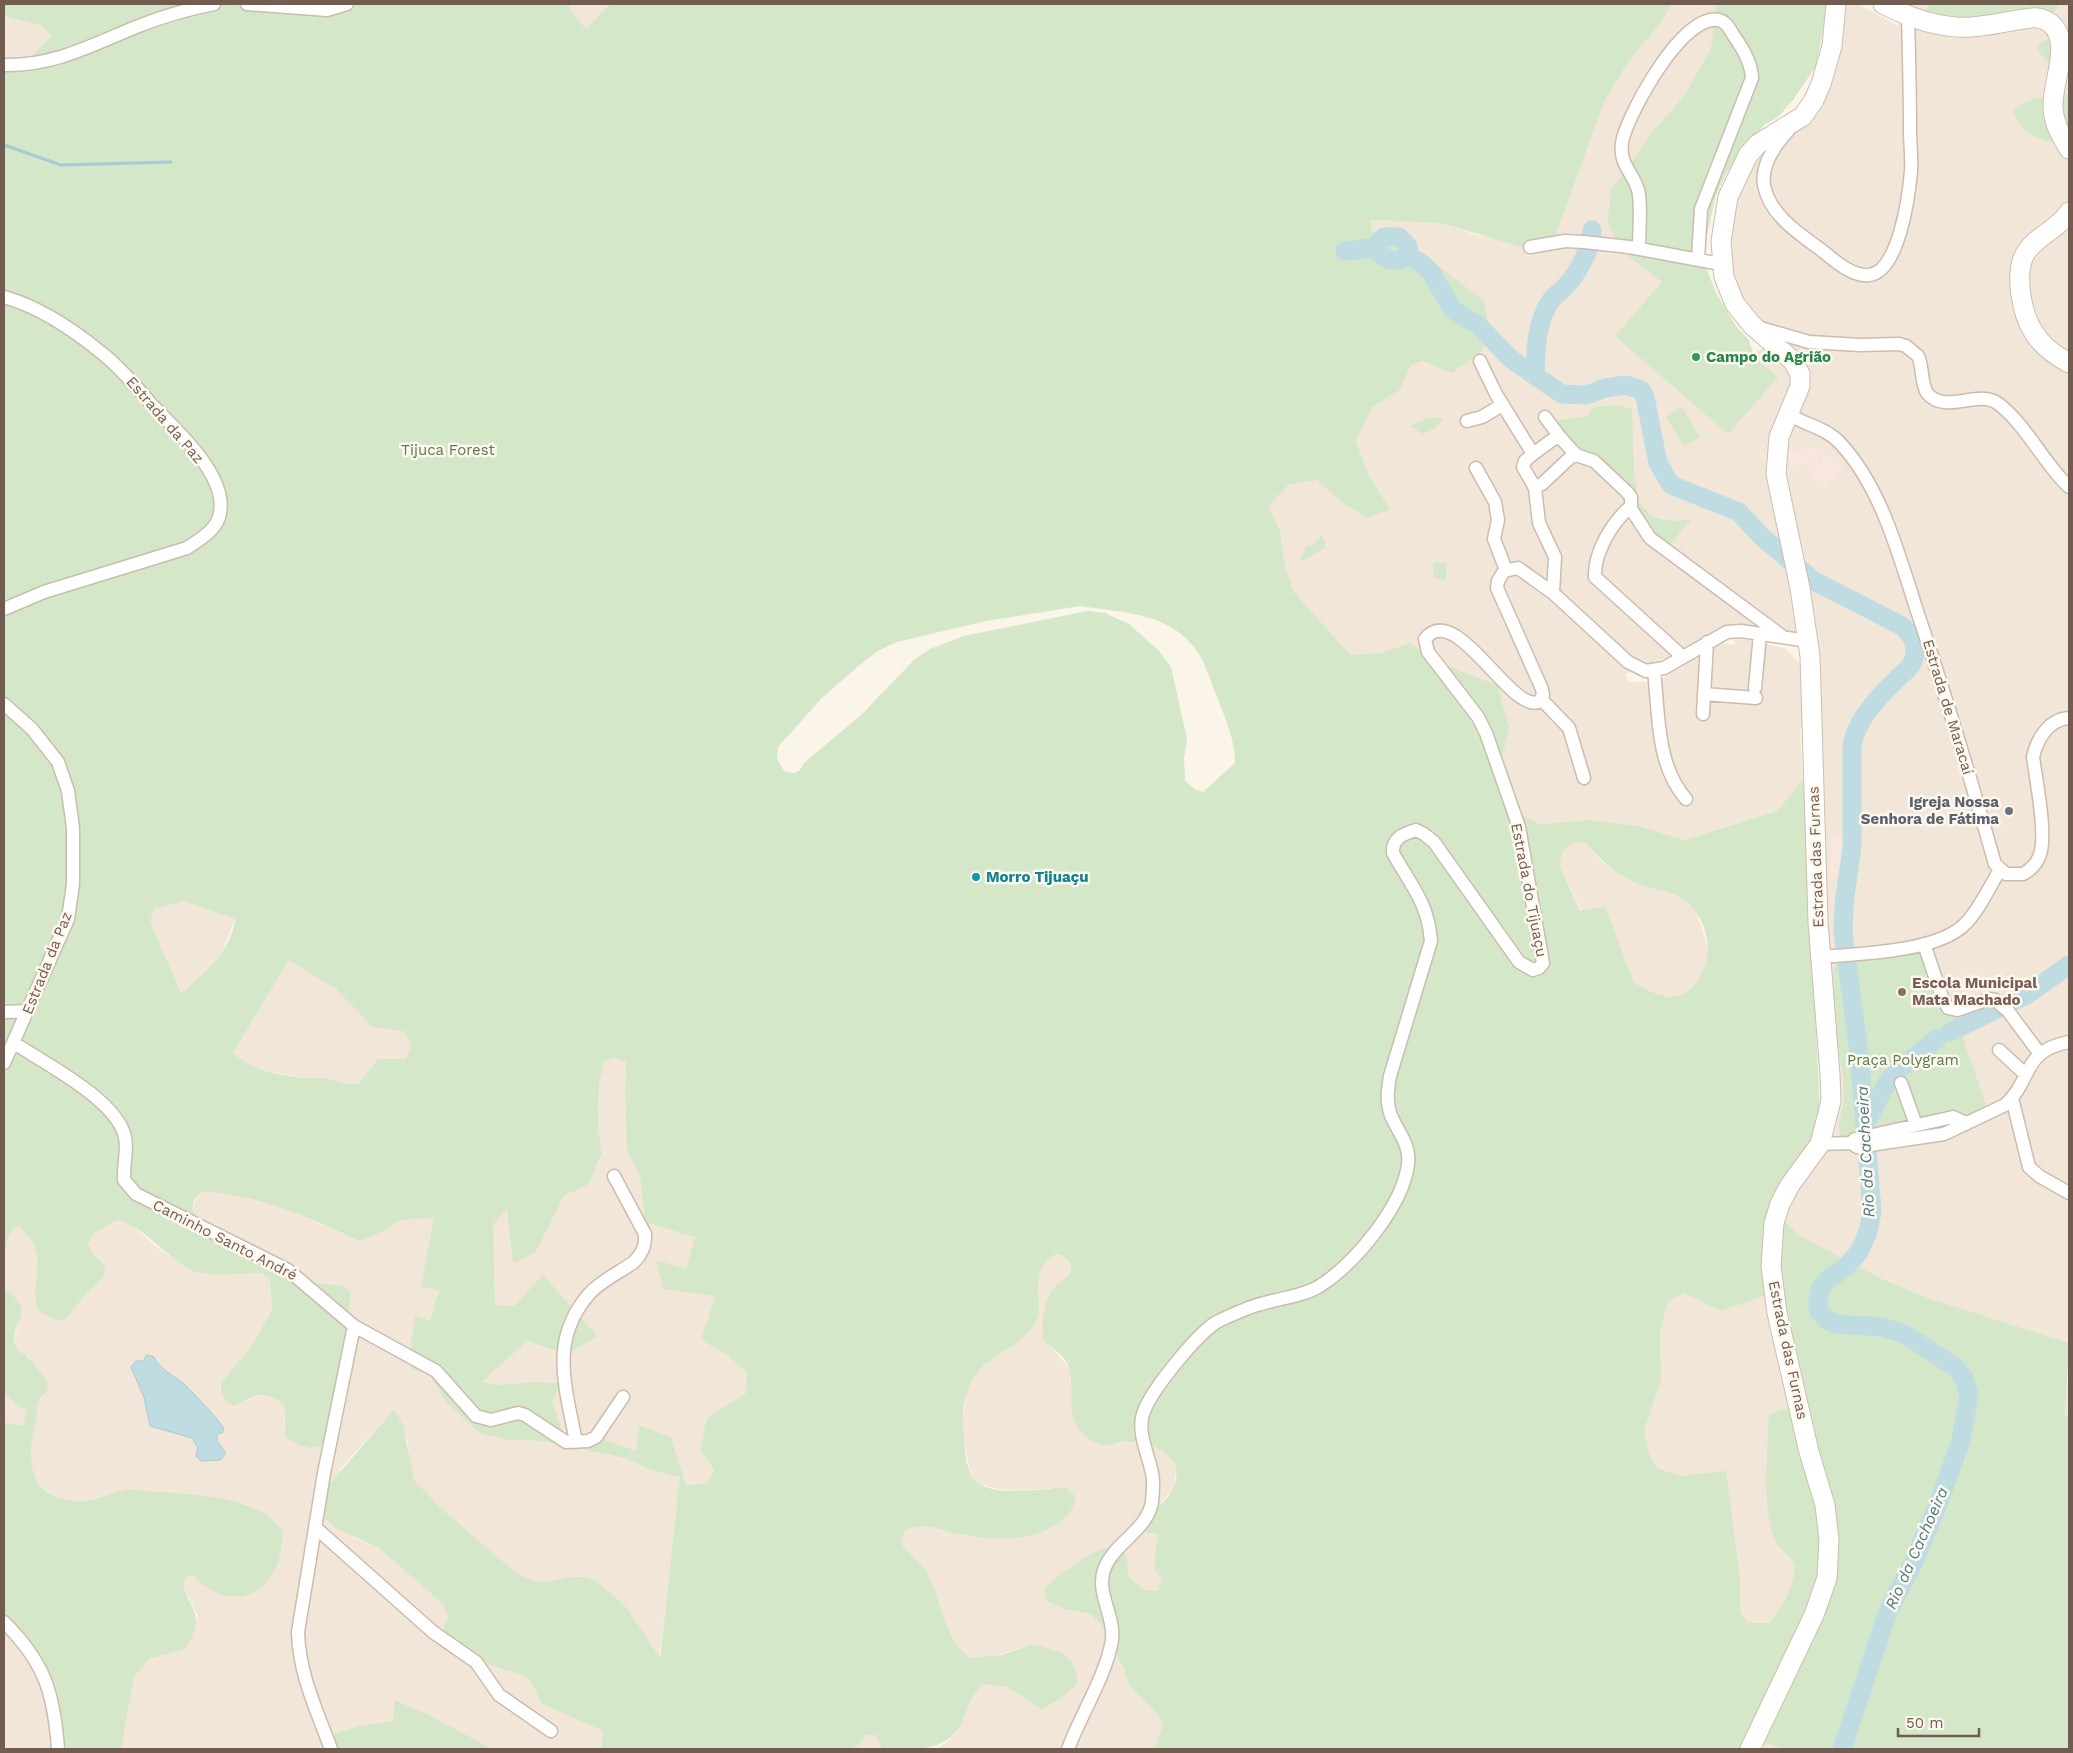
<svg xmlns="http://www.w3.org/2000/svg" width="2073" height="1753" viewBox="0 0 2073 1753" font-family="'Work Sans',sans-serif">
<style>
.residential{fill:#f1e6d8;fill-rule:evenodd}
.commercial{fill:#f9e6de}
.green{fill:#d4e7c8;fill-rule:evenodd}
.water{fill:#bfdce2;stroke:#a6cbd3}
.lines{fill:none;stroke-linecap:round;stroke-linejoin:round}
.stream{stroke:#a6cbd3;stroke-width:3}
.river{stroke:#bfdce2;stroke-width:19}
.street-casing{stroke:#cbbcaf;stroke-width:15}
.secondary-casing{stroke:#cebdad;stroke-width:21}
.street{stroke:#fff;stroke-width:12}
.secondary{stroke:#fff;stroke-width:19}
.leisure-dot{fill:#2e9e5b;stroke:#fdf8ef;stroke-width:2}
.worship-dot{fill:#6b7280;stroke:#fdf8ef;stroke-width:2}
.culture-dot{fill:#0f9aa8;stroke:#fdf8ef;stroke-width:2}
.education-dot{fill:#8d6e63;stroke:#fdf8ef;stroke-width:2}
.labels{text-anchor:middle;stroke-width:5;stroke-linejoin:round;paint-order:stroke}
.leisure-label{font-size:15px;font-weight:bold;fill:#27864d;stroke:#fdf8ef;text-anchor:start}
.street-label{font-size:15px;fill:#725c4f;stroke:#fdf8ef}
.park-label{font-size:15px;fill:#587c4b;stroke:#fdf8ef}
.worship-label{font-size:15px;font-weight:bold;fill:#5b616d;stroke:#fdf8ef;text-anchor:end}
.culture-label{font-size:15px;font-weight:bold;fill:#0d838f;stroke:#fdf8ef;text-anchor:start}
.education-label{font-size:15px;font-weight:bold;fill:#785e54;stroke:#fdf8ef;text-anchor:start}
.water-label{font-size:16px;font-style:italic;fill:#4b7983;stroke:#fdf8ef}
</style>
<rect width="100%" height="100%" fill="#faf4e9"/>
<!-- residential -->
<path class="residential" d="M570,4H610L586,29L569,9Z
M1672,4H1716L1711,48L1684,96L1653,131L1666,284L1753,353L1791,335L1772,328L1751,314L1721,264L1747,157L1776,145L1783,149L1811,107L1838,4H1858L1898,26L1909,4H1929L1924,15L1994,21L2003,12L2012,9L2018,11L2057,9L2058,4H2069V33L2064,34L2061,73L2069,76V93L2059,98L2069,144V1343L1931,1299L1880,1278L1797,1235L1778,1214L1822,1148L1825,927L1821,729L1800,728L1803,780L1777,811L1685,840L1639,826L1590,820L1540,824L1514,811L1498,774L1497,685L1446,665L1409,643L1381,653L1350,656L1294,592L1285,566L1280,530L1268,506L1289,483L1318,480L1341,502L1390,509L1369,476L1356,441L1372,407L1400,390L1411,365L1422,361L1452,373L1426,257L1372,231L1371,220L1441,223L1479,236L1553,243L1604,102L1628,62L1661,22ZM1719,596L1779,633L1810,629L1802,666L1786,649L1751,640L1734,639L1735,645L1722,643L1656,682H1628L1625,674L1679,652L1723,628L1754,625Z
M4,16L43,26L51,36L37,51L19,61H4Z
M1574,842L1586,843L1601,861L1622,875L1646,887L1667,892L1682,899L1696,910L1708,949L1706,968L1693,988L1678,997H1663L1633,983L1624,959L1581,911L1559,865L1563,851Z
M183,901L235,919L221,955L204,974L181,993L149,922L154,909Z
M289,960L336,989L387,1029L402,1031L407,1036L411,1046L406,1059L372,1066L358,1084L351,1085L271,1072L254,1068L241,1060L233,1053Z
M616,1058L626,1062L625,1092L627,1149L640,1177L645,1222L695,1236L686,1270L656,1261L715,1296L701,1340L727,1355L747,1373L746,1393L707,1418L700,1449L714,1472L707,1483L686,1485L671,1437L640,1425L636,1451L594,1436L565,1441L552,1402L560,1383L531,1382L497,1385L482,1382L527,1341L565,1354L514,1306L495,1305L493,1225L507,1207L514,1262L536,1252L564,1196L589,1184L602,1154L598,1129L599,1084L604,1061Z
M212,1191L256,1198L274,1204L359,1241L374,1236L402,1220L435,1217L421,1287L439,1291L430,1320L415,1316L429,1374L446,1402L509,1440L542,1441L625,1458L648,1469L681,1477L659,1659L626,1607L597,1581L571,1577L549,1582H532L515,1572L441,1508L414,1480L409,1460L408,1442L394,1409L340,1469L352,1537L379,1548L443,1604L448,1616L442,1633L498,1668L520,1674L530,1680L542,1704L603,1731L601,1749H493L427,1714L396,1700L394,1721L359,1726L320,1739L323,1749H121L134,1677L149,1659L186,1649L198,1616L182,1585L186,1577L193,1575L209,1589L249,1505L231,1501L131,1489L81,1502L59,1500L41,1486L34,1476L31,1465L29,1446L37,1403L44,1396L29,1358L16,1346L14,1336L19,1325L4,1290V1254L9,1235L14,1227H19L27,1233L38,1254L39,1267L35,1280L67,1318L85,1295L103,1278L106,1266L93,1254L88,1243L96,1232L117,1220L128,1222L159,1249L192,1271L261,1273L270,1279L272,1310L252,1345L221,1383L220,1390L243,1402L264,1394L272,1396L284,1405V1426L349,1317L351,1302L327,1285L316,1283L288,1261L236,1239L195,1217L192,1212L196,1199L201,1193Z
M1056,1254L1063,1256L1070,1263L1071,1271L1064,1282L1054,1288L1053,1349L1070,1369L1072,1408L1075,1423L1115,1444L1128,1442L1149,1445L1167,1452L1176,1469L1174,1487L1157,1508L1158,1554L1154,1569L1162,1579L1158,1591L1145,1590L1129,1577L1127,1557L1122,1549L1096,1554L1082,1559L1064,1609L1090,1614L1101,1624L1124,1669L1130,1687L1159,1716L1162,1727L1160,1737L1155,1749H935L948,1742L958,1731L970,1699L983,1683L1007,1687L1032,1703L1050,1706L1069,1692L1030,1645L985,1658H970L960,1649L945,1624L928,1574L906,1551L901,1543L905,1530L918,1525L931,1526L963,1535L982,1536L1039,1532L1051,1488L1018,1491L997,1489L980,1484L974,1479L969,1468L962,1424L967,1391L976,1374L995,1356L1002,1353L1039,1310L1037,1275L1046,1260Z
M1779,1290L1807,1403L1768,1446L1767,1496L1775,1541L1791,1557L1795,1570L1789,1592L1770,1623H1748L1740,1611V1578L1734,1532L1698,1475L1679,1476L1656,1467L1649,1453L1644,1431L1661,1380L1660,1332L1668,1302L1683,1293L1721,1311Z
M2069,1357V1417L2065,1418Z
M4,1393L19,1407L27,1410L23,1427L4,1423Z
M4,1618L42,1660L54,1680L60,1700L66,1749H4Z
M867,1735H876L882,1749H850L857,1746Z
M1755,1740L1786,1748L1750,1749Z"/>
<!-- commercial -->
<path class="commercial" d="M1816,447L1819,462L1790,467L1787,452Z
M1826,454L1843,467L1826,490L1808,477Z
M1850,834L1845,877L1831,878V835Z"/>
<!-- green -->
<path class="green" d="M4,4H570L569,9L586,29L610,4H1672L1661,22L1628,62L1604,102L1553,243L1518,246L1441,223L1371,220L1372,231L1426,257L1484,301L1490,335L1481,352L1452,373L1422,361L1411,365L1400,390L1372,407L1356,441L1369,476L1390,509L1368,518L1341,502L1317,480L1289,484L1268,506L1280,530L1285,566L1294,592L1350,655L1381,653L1409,643L1446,665L1497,685L1509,729L1498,774L1514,811L1540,824L1590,820L1639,826L1685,840L1777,811L1803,780L1822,1148L1778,1214L1798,1235L1880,1278L1931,1299L2069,1343L2065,1417H2069V1749H1786L1755,1740L1750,1749H1155L1162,1727L1159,1716L1130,1687L1124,1669L1101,1624L1090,1614L1064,1609L1046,1600L1045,1588C1057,1576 1105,1537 1122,1549L1127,1557L1129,1577L1145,1590L1158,1591L1162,1579L1154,1569L1158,1534L1144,1532L1142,1519C1153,1511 1169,1500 1174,1486C1186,1457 1153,1442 1129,1442C1121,1441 1114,1445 1106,1445C1096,1444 1086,1438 1080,1430C1066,1413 1074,1391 1070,1371C1068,1358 1052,1348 1043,1339C1042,1324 1043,1300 1054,1288C1060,1282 1066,1279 1071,1271L1070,1263L1063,1256L1056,1254C1021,1275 1051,1302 1032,1328C1017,1348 992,1354 977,1373C964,1391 961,1414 964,1435C965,1449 965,1468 974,1479C991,1500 1043,1487 1066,1488L1075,1496C1075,1508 1070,1513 1061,1521C1033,1543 993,1541 960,1534C938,1530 928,1521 905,1530L901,1543C908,1555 923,1563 929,1576C942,1605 944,1637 970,1658L1001,1655L1030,1645L1041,1646L1062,1653L1070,1660L1076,1670L1077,1683C1068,1693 1055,1704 1042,1709L1007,1687L983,1684C971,1695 968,1706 963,1721C948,1753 915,1749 882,1749L876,1735H867L857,1746L850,1749H601L603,1731L542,1704L530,1680L520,1674L498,1668L485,1662L442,1633L448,1616L443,1604L379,1548L335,1528L321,1514L323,1492L394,1409L403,1425L414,1480L441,1508L515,1572L532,1581L549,1582L571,1577H586L597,1581L626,1607L660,1658L680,1477L648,1469L625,1458L542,1441L509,1440L480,1433L446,1402L429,1374L411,1369V1344L415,1316L430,1320L439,1291L421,1287L434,1218L402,1220L374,1236L359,1241C315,1221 275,1201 226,1194C215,1193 203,1187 195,1199C192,1205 192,1211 195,1217L236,1239L288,1261L316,1283L344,1286L351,1294L346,1348L328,1441C313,1453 301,1447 286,1437L284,1405C262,1388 256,1396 234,1406C224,1401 220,1394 221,1383L252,1345L272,1310L270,1279L261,1273C243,1272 207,1278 191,1270C165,1257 146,1227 117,1220L96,1232L88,1243L93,1254L106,1266L103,1278L85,1295L67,1318L58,1321L39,1311C27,1277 53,1257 20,1227H14L9,1235L4,1254V61C27,62 36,53 51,36L43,26L4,16ZM1080,606C1124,613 1172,612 1199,654C1207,667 1211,683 1217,697C1225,718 1235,739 1235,763L1203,792L1196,790L1185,781L1184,759L1187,739L1171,667L1158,650L1129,624L1105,613L1087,611L964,636L930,649L914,660L861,715L803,764L800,770L794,773L784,771L777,759L778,747L822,698L857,667L878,651L897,642L986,621ZM1574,842L1586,843C1602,862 1623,880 1647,887C1660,891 1673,892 1684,900C1714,921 1717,974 1683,994C1667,1003 1649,990 1634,983L1605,907L1580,911L1559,865L1563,851ZM183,901L235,919C232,951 204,974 181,993L150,922L154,909ZM289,960L336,989L373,1027L402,1031L407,1036L411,1046L406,1059H378L358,1084C347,1085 339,1081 328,1079C321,1077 312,1079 305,1078C279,1075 253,1071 233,1053ZM616,1058L626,1062L625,1092L627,1149L640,1177L645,1222L695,1237L686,1269L656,1260L664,1289L715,1296L701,1340L727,1355L747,1373L746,1393L707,1418L700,1449L714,1471L707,1483L686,1485L671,1437L639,1425L636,1451L594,1436L566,1441L552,1402L561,1383L531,1382L497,1385L482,1382L527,1341L566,1354L597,1336L543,1275L514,1306L495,1305L493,1225L507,1208L513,1263L536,1252L564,1196L589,1184L602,1153L598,1129L599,1084L604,1061ZM1779,1291L1806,1403L1769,1414C1768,1449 1761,1507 1775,1540C1780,1552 1796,1555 1794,1571C1793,1591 1780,1607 1770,1623H1748L1740,1611V1578L1726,1471L1679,1476L1656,1467L1649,1453L1644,1431L1661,1380L1660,1332L1668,1302L1683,1293L1721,1311Z
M1716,4H1828L1816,66L1793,100L1778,117L1764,125L1727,172L1716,195L1702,257L1716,293L1736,326L1749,340L1753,353L1749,352L1778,377L1728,434L1615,336L1662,282L1629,257L1616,240L1608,221L1611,190L1653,131L1684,96L1711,48Z
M1929,4H2058L2057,9L2052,13L2012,9L2003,12L1994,21L1923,15Z
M2069,33V76L2055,69L2037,50L2040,42Z
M2069,93V144C2046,143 2022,136 2013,112C2025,94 2051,100 2069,93Z
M1619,405L1632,409L1634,473L1637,488L1635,496C1651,522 1664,523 1692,519L1665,550L1631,502L1590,459L1552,425L1560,420L1587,416L1595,407Z
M1682,407L1700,437L1684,446L1666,417Z
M1427,418H1444L1434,429L1423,434L1410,426Z
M1322,535L1325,542V548L1300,562L1306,547L1315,543Z
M1446,562V580L1434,578L1433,563Z
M1921,952L1936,1003L1947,1016H1961L1995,1005L2004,1013L1961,1032L1986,1106L1984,1110L1965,1116L1841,1138L1838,1127L1844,1101L1843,1076L1833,1021L1834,966L1838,963L1869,961Z
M4,1289C42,1313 5,1326 16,1346C18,1350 24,1353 27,1357C35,1364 41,1373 47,1381L48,1389C45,1394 39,1399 37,1405C36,1409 37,1415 36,1420C25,1459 28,1500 79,1501C94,1502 114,1491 131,1489C177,1496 251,1489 282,1530C285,1572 256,1613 211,1590C204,1586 198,1580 193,1575L186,1577L183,1585C194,1620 205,1611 186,1649L149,1659L134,1677L121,1749H66C62,1727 62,1702 54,1681C45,1657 21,1637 4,1618V1423L23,1426L27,1410L19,1407L4,1393Z
M395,1700L427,1714L493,1749H323L319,1739L359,1726L393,1721Z"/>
<!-- water -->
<path class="water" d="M147,1355L154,1357C160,1371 175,1375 185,1385C196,1396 218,1418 224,1429L222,1433L217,1434V1441L226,1453L220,1460L201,1461L196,1456L198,1448L192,1438L150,1426L144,1397L131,1367L136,1361H143Z"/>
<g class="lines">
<!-- stream -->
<path class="stream" d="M4,145L61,165L171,162"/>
<!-- river -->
<path class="river" d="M1373,248L1384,237H1399L1408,246L1409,256
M1345,251L1373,248C1385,259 1393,265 1409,256L1420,262L1431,272L1452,309L1479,326L1511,359L1562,394L1587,395L1605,388L1626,385L1641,390L1645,397L1658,463L1671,485L1739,512L1761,536L1814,581L1902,626C1912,635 1919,647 1913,661C1910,670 1901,674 1895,681C1878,697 1856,722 1852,745V847L1844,904L1843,933L1859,1052L1872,1212L1868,1232L1859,1252L1846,1267L1828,1279L1821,1288L1818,1299V1310L1827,1320L1836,1324L1882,1327L1904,1334L1955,1367L1964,1378L1969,1395L1961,1440L1939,1502L1915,1559L1888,1611L1842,1749
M1536,377C1534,353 1537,318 1552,299C1555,295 1560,292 1564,288C1577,274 1591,251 1592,230
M1950,1032L2028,994L2069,965
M1865,1124L1887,1083L1898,1070L1937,1039"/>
<defs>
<path id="street" d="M247,4L327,10L347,4
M4,65C54,66 92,45 136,27C161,17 188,9 214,4
M1788,131C1775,145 1761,165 1764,185C1769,214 1798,233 1820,249C1833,259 1851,277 1869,275C1899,272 1909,195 1911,171C1912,158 1910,143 1910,130C1910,92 1909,54 1908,16
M1530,247L1565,241L1584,242L1629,247L1721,264
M1639,248C1639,231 1641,212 1639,195C1637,174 1616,166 1623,138C1631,109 1683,13 1719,20C1727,22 1730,30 1734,36C1743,49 1751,62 1752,78L1701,209L1698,259
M4,297C40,307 74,330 103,354C122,369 137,388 153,406C177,431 231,478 219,517C215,531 199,540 187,548L44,592L4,609
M1757,327L1809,342L1860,345L1899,344L1906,346L1918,356C1923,366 1921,384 1927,393C1946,416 1979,387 2000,405C2028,428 2043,462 2069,487
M1480,361L1496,394L1533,454L1525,461L1523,467L1535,488L1539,523L1555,557L1553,593
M1788,414C1805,425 1825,427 1840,443C1882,488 1899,556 1918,614C1946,696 1971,780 1995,864L2006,874H2023C2030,870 2036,865 2039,857C2048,838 2036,780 2033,757C2037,739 2049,719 2069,718
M1545,417L1560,437
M1467,421L1482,417L1502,405
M1533,454L1552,440L1560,437L1576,455L1594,461L1627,492L1631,497V509L1650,538L1782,636
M1476,468L1495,502L1498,520L1494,539L1506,570
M1534,487L1542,484L1575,453
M1630,507C1612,523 1594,552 1595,577L1683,657
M1654,671C1659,714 1656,765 1686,799
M1755,688L1760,634
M1704,694L1756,698
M1542,700L1569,728L1584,778
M4,704L32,729L58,762L68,791L73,828V884L68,919L4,1063
M1703,714L1707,642
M1924,944L1942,997L1948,1008L1957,1010L1989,999L1995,1000L2008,1011L2040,1054
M1820,957C1859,954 1936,952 1964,925C1979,911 1989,887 2000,870
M4,1012L28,1011
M14,1043C46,1064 117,1100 125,1137C128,1150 123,1166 124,1180L136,1194L288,1270L354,1326L436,1371L476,1416L491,1420L518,1413L525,1415L566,1442L588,1441L596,1437L623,1397
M1999,1050L2025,1074
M1901,1083L1916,1125
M2012,1098L2029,1167L2039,1176L2069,1193
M1851,1143L1857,1147L1870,1145L1944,1134L2005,1105C2033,1080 2021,1051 2069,1042
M1820,1144L1851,1143L1855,1139L1953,1117L1966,1123
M576,1442C566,1388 548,1340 590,1293C601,1281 620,1272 634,1262C642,1254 646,1246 645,1234L614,1176
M316,1528L433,1632L476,1662L499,1695L551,1731
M4,1622C45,1663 54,1693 58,1749
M331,1749C317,1711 299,1674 298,1632L324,1473L354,1326
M1068,1749C1081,1714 1106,1676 1112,1640C1115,1616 1096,1593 1104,1570C1113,1543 1147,1531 1152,1502C1153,1492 1154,1482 1152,1473C1148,1453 1136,1431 1144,1411C1153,1388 1195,1337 1215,1323C1224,1318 1236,1313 1246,1309C1268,1299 1297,1299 1318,1287C1354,1265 1403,1206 1408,1164C1411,1144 1396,1130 1390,1113C1386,1100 1388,1089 1390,1076L1431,941C1428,902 1411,886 1393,853C1392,838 1403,834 1416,830L1424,834L1434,842L1519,962L1533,970L1539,968L1543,963L1519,827L1486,733L1478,717L1428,652L1425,639C1456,600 1510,713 1539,702L1543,695L1542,689L1497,588L1498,581L1504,571L1518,568L1553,593L1628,662L1646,671L1664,668L1727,632L1741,631L1808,641"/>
<path id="secondary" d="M1883,4C1910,18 1940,29 1971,27C1991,26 2011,20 2032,18C2038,17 2044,19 2050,23C2073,41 2052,82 2053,106C2053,123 2061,135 2069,149
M2069,212C2058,230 2035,236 2025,254C2014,274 2022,315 2034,333C2042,346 2056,356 2069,363
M1750,1749L1814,1615L1827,1578L1829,1540L1825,1505L1809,1452L1777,1313L1771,1266L1774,1223L1780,1204L1790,1185L1820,1144L1831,1101L1830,1075L1818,922L1810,656L1800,588L1776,474L1779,437L1800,386V374L1793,361L1752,325L1735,304L1724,277L1721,241L1728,197L1748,155L1758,144L1803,116L1814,100L1821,84L1832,46L1836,4"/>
</defs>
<!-- street casing -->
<use href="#street" class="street-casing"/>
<!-- secondary casing -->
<use href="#secondary" class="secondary-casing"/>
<!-- street -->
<use href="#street" class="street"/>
<!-- secondary -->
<use href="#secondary" class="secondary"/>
</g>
<!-- markers -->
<circle class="leisure-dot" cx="1696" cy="357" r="5"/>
<circle class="worship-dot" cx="2009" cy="811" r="5"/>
<circle class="culture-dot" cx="976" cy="877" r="5"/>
<circle class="education-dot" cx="1902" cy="992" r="5"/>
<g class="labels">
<!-- leisure labels -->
<g class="leisure-label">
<text x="1706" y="362">Campo do Agrião</text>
</g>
<!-- street labels -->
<g class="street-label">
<text transform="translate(165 420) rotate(49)" y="5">Estrada da Paz</text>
<text transform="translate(1948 707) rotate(73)" y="5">Estrada de Maracaí</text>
<text transform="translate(1816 857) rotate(-92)" y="5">Estrada das Furnas</text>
<text transform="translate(1529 890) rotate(79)" y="5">Estrada do Tijuaçu</text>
<text transform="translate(47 963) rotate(-68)" y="5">Estrada da Paz</text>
<text transform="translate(225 1240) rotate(27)" y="5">Caminho Santo André</text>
<text transform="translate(1788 1350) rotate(78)" y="5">Estrada das Furnas</text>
</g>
<!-- park labels -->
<g class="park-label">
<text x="448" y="455">Tijuca Forest</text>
<text x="1903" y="1065">Praça Polygram</text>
</g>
<!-- worship labels -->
<g class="worship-label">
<text x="1999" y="807">Igreja Nossa<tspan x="1999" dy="17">Senhora de Fátima</tspan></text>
</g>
<!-- culture labels -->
<g class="culture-label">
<text x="986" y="882">Morro Tijuaçu</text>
</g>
<!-- education labels -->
<g class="education-label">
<text x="1912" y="988">Escola Municipal<tspan x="1912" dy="17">Mata Machado</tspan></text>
</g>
<!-- water labels -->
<g class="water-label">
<text transform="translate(1865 1152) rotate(-93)" y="6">Rio da Cachoeira</text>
<text transform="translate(1916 1548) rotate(-66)" y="6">Rio da Cachoeira</text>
</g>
</g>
<!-- border -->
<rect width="2073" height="1753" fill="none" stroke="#725c4f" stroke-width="10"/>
<!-- scale -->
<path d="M1898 1728v8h81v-8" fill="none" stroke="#725c4f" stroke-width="2.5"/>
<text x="1906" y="1728" font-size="15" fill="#725c4f" stroke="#fdf8ef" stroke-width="4" paint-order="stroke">50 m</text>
</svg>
